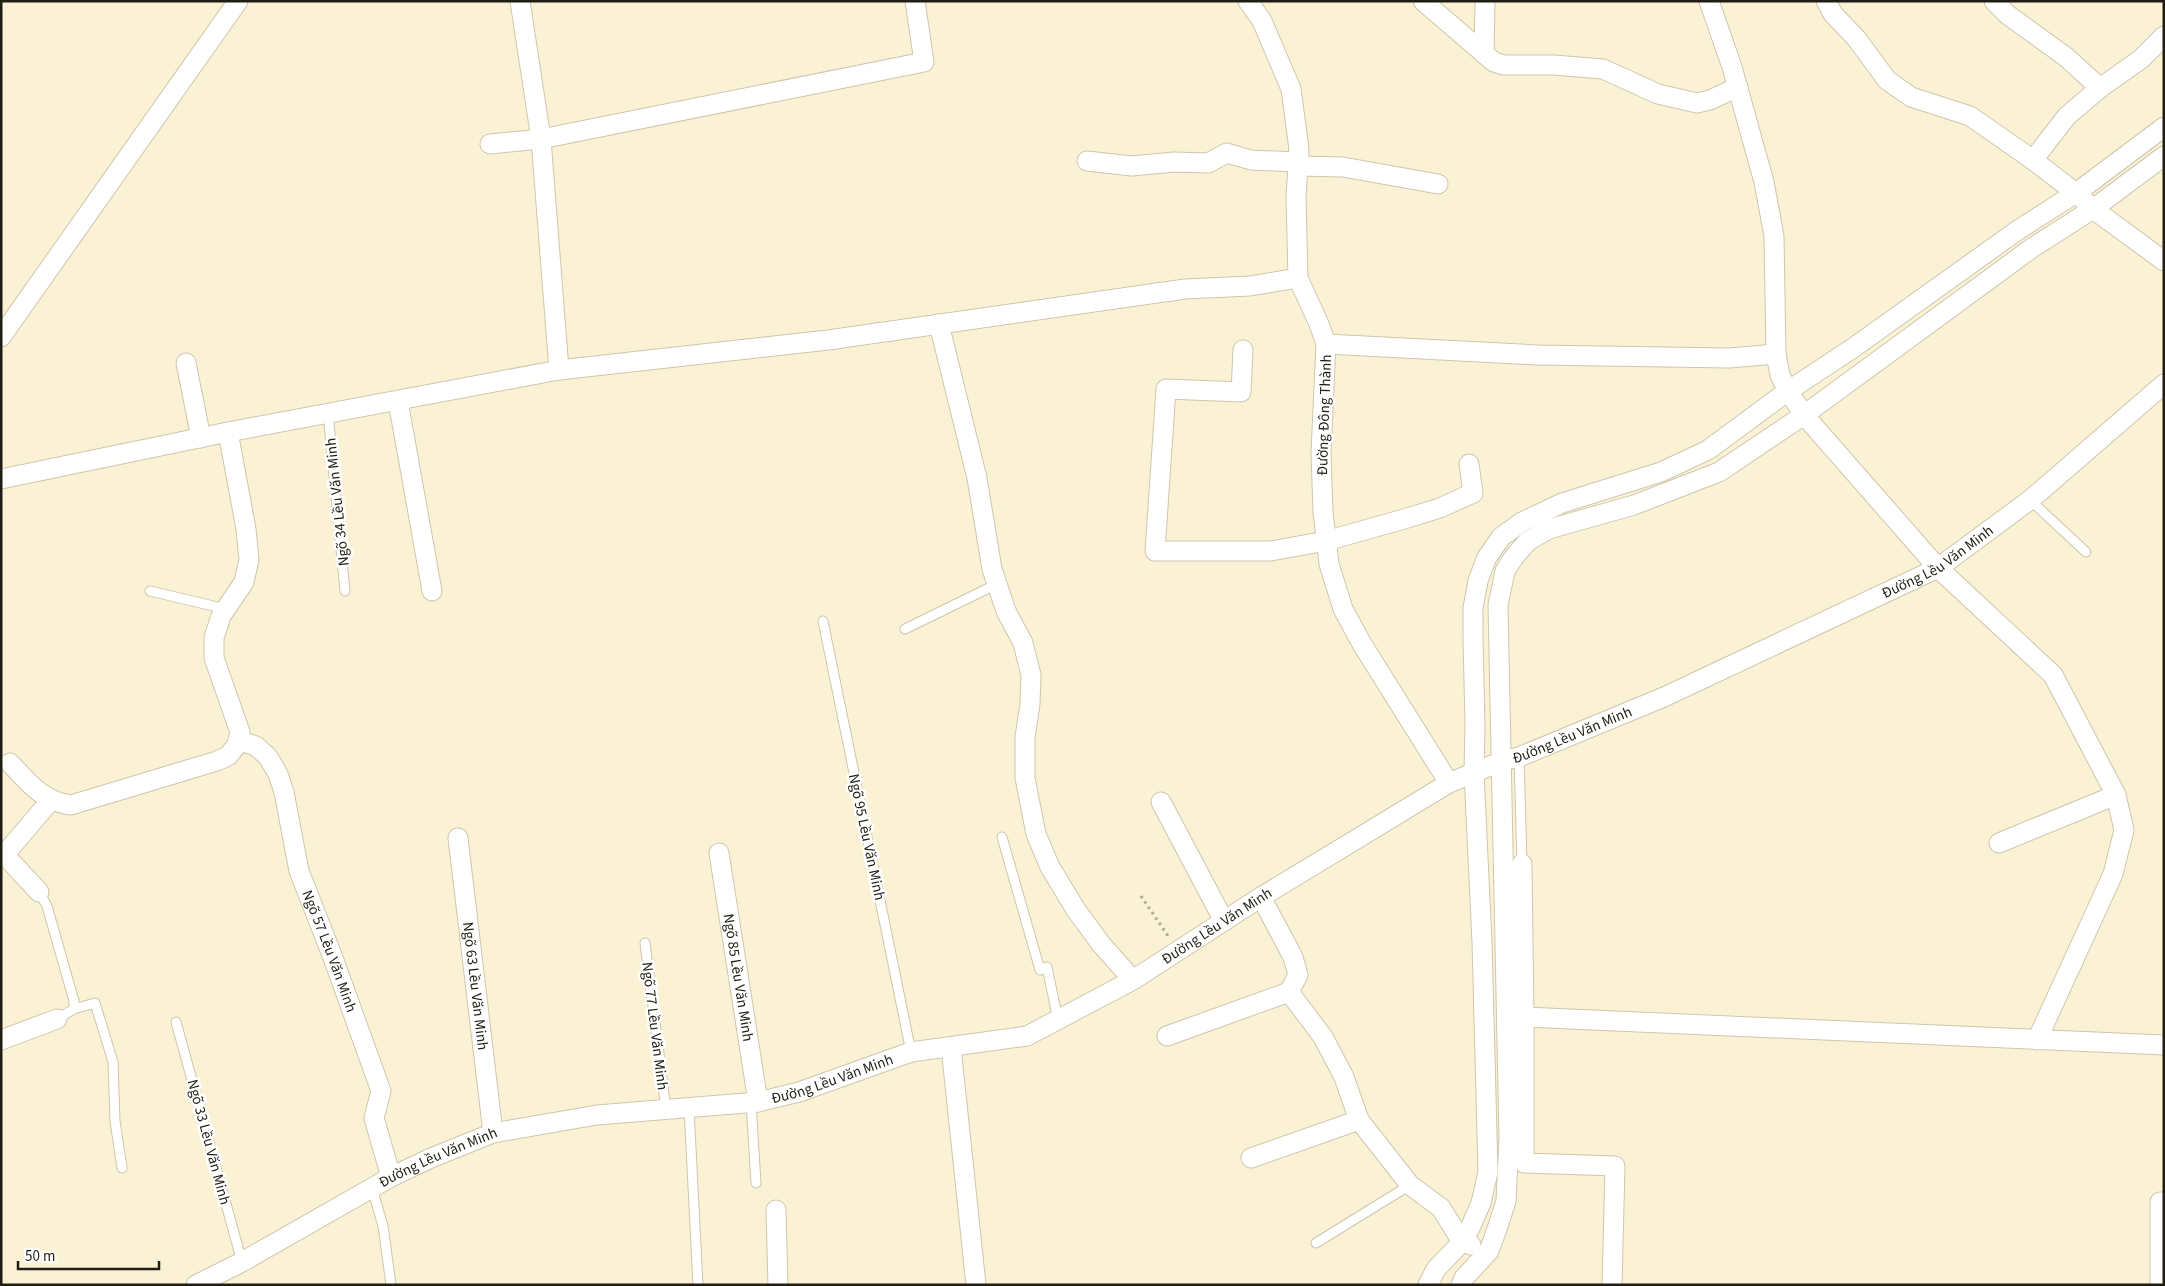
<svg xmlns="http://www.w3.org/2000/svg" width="2165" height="1286" viewBox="0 0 2165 1286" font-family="'Source Sans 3',sans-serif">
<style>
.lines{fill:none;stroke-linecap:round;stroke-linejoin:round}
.service-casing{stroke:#cec6ab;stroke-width:11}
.minor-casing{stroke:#cec6ab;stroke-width:21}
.path{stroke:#afa892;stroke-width:3;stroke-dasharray:2.5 4;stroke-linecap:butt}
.service{stroke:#fff;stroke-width:9}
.minor{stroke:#fff;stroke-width:19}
.labels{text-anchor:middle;stroke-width:5;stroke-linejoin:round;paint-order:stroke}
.street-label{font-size:15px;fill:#201d13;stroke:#fff}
</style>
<rect width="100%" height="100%" fill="#fbf2d6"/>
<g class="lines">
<defs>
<path id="service" d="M328,413L345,591
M2030,500L2086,552
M150,591L226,609
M823,621L911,1052
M905,629L997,584
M1519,757L1522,864
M1002,837L1040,970L1047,967L1058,1020
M39,892L47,906L74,1001V1009L57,1019
M645,943L666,1110
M74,1009L95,1003L113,1062L115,1121L122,1168
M176,1022L242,1262
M751,1103L756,1183
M689,1108L698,1285
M372,1188L383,1226L391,1285
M1316,1243L1410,1185"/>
<g id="minor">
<path d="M520,1L541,139L559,370"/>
<path d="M1248,1L1262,21L1291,89L1299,149L1296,197L1298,278L1319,324L1326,344L1321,453L1323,512L1329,564L1343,609L1362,644L1449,783"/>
<path d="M1423,1L1494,62L1503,65H1554L1603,69L1658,94L1697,103L1710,100L1738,87"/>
<path d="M1709,1L1732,67L1764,182L1774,236L1776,354L1780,375L1788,391L1804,415L1938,568L2053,675L2116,795L2124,830L2113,874L2037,1040"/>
<path d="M1826,1L1833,14L1856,38L1887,80L1911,97L1970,116L2033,160L2076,193L2093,209L2164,261"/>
<path d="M1994,1L2008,15L2066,57L2100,88L2141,59L2164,36"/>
<path d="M1484,54L1485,1"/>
<path d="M490,144L541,139L924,62L915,1"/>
<path d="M2033,160L2067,116L2100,88"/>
<path d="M1087,161L1132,166L1174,162L1208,163L1227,153L1251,160L1298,162"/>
<path d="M1298,166L1343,167L1438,184"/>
<path d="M939,324L977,478L992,569L1006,611L1023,643L1031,675L1030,704L1025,737V778L1036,834L1050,867L1076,910L1101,944L1133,980"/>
<path d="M1,337L238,1"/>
<path d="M1326,344L1538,355L1729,358L1776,354"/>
<path d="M1243,350L1241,392L1166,389L1155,551H1271L1326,541L1404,519L1440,508L1473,493L1469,464"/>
<path d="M186,363L201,438"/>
<path d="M398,401L432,591"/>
<path d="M1,479L228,432L559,370L828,340L1185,289L1250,286L1298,278"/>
<path id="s1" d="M238,740L256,746L268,757L278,774L284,792L299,871L332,955L381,1091L374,1118L391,1177"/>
<path d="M10,763C28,782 43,802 71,805L217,761L228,756L237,745L240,732L214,658V638L221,616L244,582L249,560L246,529L228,432"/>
<path d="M1161,802L1224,921"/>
<path id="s2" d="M458,838L493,1133"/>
<path d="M1999,843L2116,795"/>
<path d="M1,851L39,892"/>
<path id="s3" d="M719,853L758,1102"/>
<path d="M5,854L51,800"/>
<path d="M1522,864L1524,1017L2164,1045"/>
<path d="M1261,897L1293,957L1298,975L1289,992L1323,1037L1344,1077L1359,1120L1410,1185L1441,1208L1462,1242L1471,1245"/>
<path d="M1524,1017V1163L1615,1166L1612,1285"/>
<path d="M1167,1036L1289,992"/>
<path d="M1,1040L57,1019"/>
<path d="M951,1047L976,1285"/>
<path d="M1251,1158L1359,1120"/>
<path d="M776,1210L778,1285"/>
<path id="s4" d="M196,1285L242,1262L391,1177L431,1158L493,1133L597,1115L758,1102L799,1092L911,1052L1027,1036L1133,980L1261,897L1449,783L1502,761L1519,757L1664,697L1938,568L2030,500L2164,384"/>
<path d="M1428,1285L1436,1269L1462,1242L1470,1228L1481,1203L1488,1172L1482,942L1474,773L1475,724L1473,638V608L1478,581L1486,559L1501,537L1522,522L1562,503L1661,472L1708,450L1788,391L1853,348L2018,230L2076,193L2164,127"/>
<path d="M1461,1285L1464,1278L1489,1251L1497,1229L1506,1201L1509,1138L1498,605L1505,571L1514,557L1528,541L1549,529L1634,505L1719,472L1804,415L2032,248L2093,209L2164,156"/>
<path d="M2160,1285V1202H2164"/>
</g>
</defs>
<!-- service casing -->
<use href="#service" class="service-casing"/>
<!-- minor casing -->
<use href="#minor" class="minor-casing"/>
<!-- path -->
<path class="path" d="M1141,896L1168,936"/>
<!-- service -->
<use href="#service" class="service"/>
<!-- minor -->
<use href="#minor" class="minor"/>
</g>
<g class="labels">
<!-- street labels -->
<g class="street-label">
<text transform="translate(1324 415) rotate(-88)" y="5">Đường Đông Thành</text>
<text transform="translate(337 502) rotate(-96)" y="5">Ngõ 34 Lều Văn Minh</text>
<text dy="5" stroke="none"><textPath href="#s4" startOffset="1909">Đường Lều Văn Minh</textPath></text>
<text dy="5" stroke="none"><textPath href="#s4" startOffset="1504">Đường Lều Văn Minh</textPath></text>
<text transform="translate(867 837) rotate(78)" y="5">Ngõ 95 Lều Văn Minh</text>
<text dy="5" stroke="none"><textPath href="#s4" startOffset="1099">Đường Lều Văn Minh</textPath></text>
<text dy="5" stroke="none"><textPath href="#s1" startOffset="240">Ngõ 57 Lều Văn Minh</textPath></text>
<text dy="5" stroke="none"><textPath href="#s3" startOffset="126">Ngõ 85 Lều Văn Minh</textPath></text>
<text dy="5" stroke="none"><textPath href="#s2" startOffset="149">Ngõ 63 Lều Văn Minh</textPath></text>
<text transform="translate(655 1026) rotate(83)" y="5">Ngõ 77 Lều Văn Minh</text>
<text dy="5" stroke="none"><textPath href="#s4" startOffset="679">Đường Lều Văn Minh</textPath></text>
<text transform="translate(209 1142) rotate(75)" y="5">Ngõ 33 Lều Văn Minh</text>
<text dy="5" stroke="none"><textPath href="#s4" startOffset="274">Đường Lều Văn Minh</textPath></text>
</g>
</g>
<!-- border -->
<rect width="2165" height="1286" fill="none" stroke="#201d13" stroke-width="5"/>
<!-- scale -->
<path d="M18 1261v8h141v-8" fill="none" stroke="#201d13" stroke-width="2.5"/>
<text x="25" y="1261" font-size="15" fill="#201d13" stroke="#ffffff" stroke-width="4" paint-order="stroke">50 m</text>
</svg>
